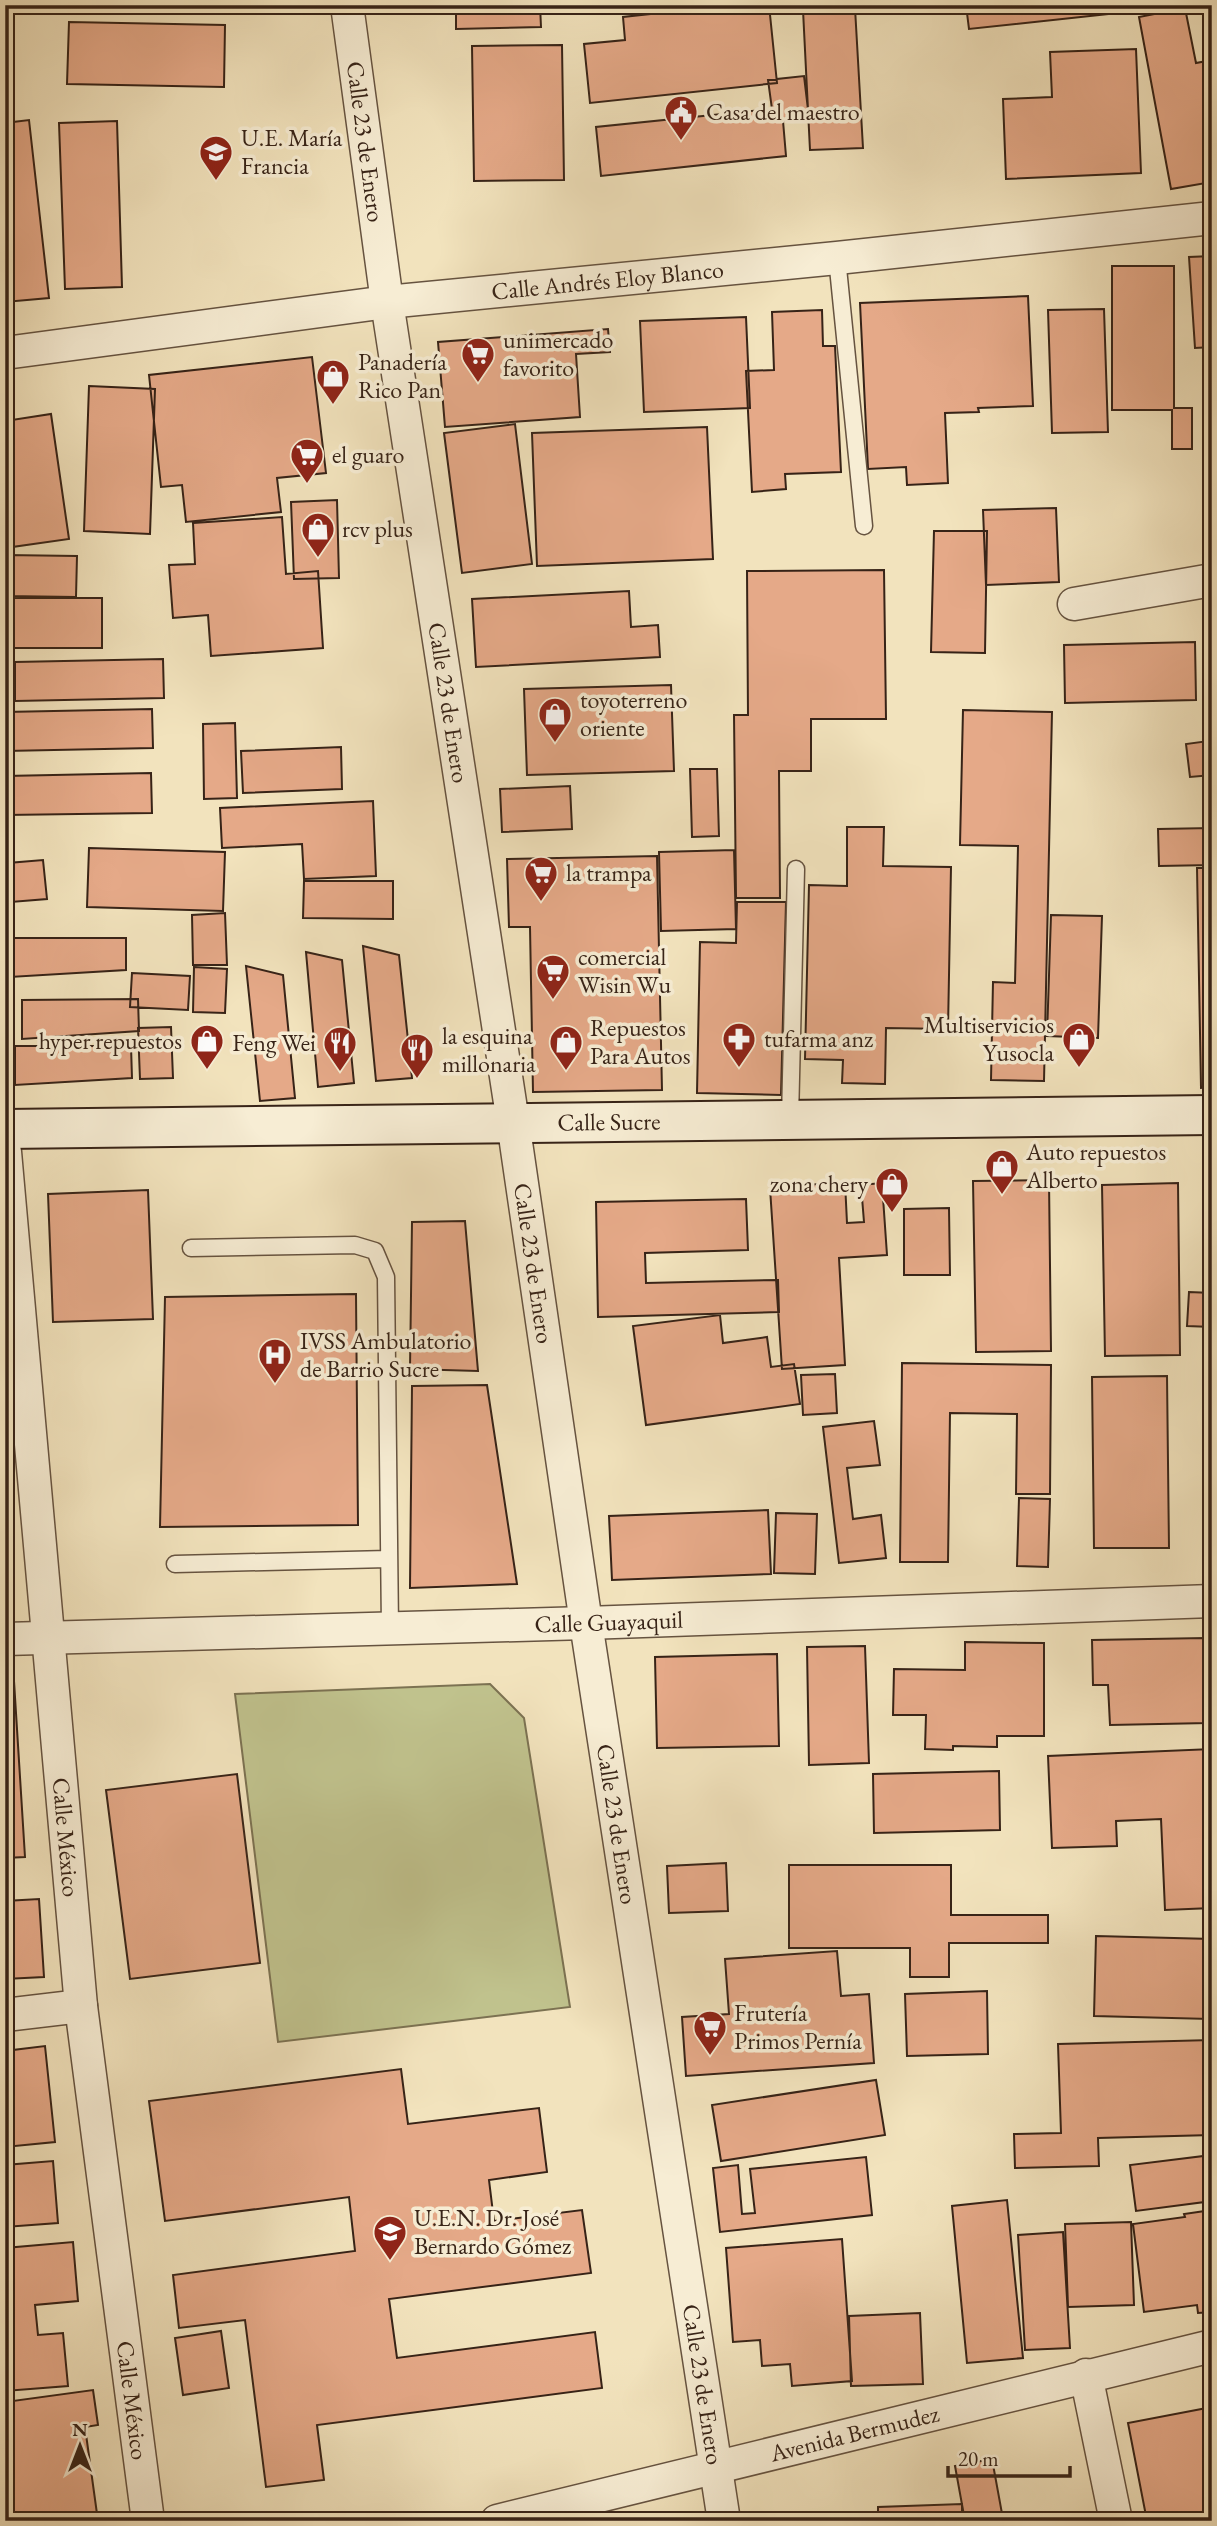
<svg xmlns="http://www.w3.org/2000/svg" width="1217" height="2526" viewBox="0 0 1217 2526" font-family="'EB Garamond',serif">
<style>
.park{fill:#c0c28d;stroke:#7c7252;stroke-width:2}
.building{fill:#e5a988;stroke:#372317;stroke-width:2}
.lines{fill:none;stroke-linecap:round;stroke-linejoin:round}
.lane-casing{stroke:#665340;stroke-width:19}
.street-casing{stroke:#665340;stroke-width:35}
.secondary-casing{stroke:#372317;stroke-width:42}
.lane{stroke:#f7edd4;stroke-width:16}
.street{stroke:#f7edd4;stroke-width:32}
.secondary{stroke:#f7edd4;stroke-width:38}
.labels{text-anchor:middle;stroke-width:7;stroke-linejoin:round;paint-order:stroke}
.poi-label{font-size:24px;fill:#372317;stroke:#f7edd4;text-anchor:start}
.street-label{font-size:24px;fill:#372317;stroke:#f7edd4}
</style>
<rect width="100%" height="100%" fill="#f2e3bd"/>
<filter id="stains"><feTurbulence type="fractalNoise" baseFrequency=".00286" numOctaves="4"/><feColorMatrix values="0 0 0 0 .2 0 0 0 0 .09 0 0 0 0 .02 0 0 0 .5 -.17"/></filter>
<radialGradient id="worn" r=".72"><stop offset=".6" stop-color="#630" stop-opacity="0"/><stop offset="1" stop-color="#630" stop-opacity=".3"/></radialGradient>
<!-- park -->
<path class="park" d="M490,1684L524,1718L570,2007L278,2042L235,1694Z"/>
<!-- building -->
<path class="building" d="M113,5H195V11L113,8Z
M456,5H540L541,27L456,29Z
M734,5H769L777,83L590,103L584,44L625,40L623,17Z
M966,5H1192L969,29Z
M855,8L863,148L810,150L803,10Z
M1185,8L1196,63L1212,60V182L1171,189L1139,17Z
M69,22L225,25L224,87L67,84Z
M562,45L564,180L474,181L472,46Z
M1136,49L1141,173L1006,179L1003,99L1052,97L1050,52Z
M804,76L809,118L783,121L786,156L601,176L596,127L772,109L768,80Z
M29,120L49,298L5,302V123Z
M117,121L122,287L65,289L59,123Z
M1212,256V347L1195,348L1189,257Z
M1112,266H1174V408H1192V449H1172V410H1112Z
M1028,296L1033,406L978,408L979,412L945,413L948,483L907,485L906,467L868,469L860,303Z
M1104,309L1108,432L1052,433L1048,310Z
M822,310L823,346H835L841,472L785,474L786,489L752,492L746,371L774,370L772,312Z
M746,317L750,408L644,412L640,321Z
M608,329L610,352L576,354L580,417L445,427L438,342Z
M312,357L326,473L277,478L281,512L186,522L182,485L161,487L149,375Z
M89,386L155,389L150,534L84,531Z
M51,414L69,539L5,548V421Z
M515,424L532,564L462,573L444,433Z
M707,427L713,559L537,566L532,433Z
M337,500L339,578L294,579L291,502Z
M1056,508L1059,582L986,585L983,510Z
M282,517L286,574L318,571L323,648L211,656L208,615L173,618L169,565L195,564L193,523Z
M934,531H987L985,653L931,652Z
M5,555L77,556L76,597L5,596Z
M884,570L886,719H811V771H779L780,898H736L734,715H748L747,571Z
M629,591L631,627L658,625L660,657L476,667L472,599Z
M13,598H102V648H13Z
M1195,642L1196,700L1065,703L1064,645Z
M163,659L164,698L15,701V662Z
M671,685L674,771L527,775L524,689Z
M152,709L153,748L5,751V712Z
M963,710L1052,712L1044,1081L991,1080L993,982L1015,983L1018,846L960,845Z
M1212,712V775L1190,777L1186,744L1209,741L1206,713Z
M235,723L237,798L204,799L203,724Z
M341,747L342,789L243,793L241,751Z
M690,769H717L719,836L692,837Z
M151,773L152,813L5,815V776Z
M570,786L572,829L502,832L500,789Z
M373,801L376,876L304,879L302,844L222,848L220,808Z
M847,827H884L883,866L951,867L948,1029L886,1028L885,1084L842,1083L843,1060L805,1059L809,885L847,886Z
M1212,828V865L1159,866L1158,829Z
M89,848L225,852L223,911L87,907Z
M734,850L736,929L661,931L659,852Z
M657,856L662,1090L533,1092L530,927H509L507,859Z
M43,860L47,899L11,902L8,863Z
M1197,868H1212V1087L1201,1088Z
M304,881H393V919L303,918Z
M737,902H786L781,1095L697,1093L700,942L736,943Z
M225,913L227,965H193L192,915Z
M1051,915L1102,916L1098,1038L1047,1036Z
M9,938H126V970L10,977Z
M363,946L399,955L412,1078L376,1081Z
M306,952L342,960L354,1083L318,1087Z
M246,966L283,975L295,1098L260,1101Z
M194,967L227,969L225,1013L193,1012Z
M132,973L190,976L188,1010L130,1007Z
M138,999L139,1031L22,1039V1000Z
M171,1027L173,1078L140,1079L138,1028Z
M15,1046H131L132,1078L15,1085Z
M1049,1180L1051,1351L976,1352L973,1181Z
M845,1182L847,1223L864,1222L861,1185L882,1183L887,1255L839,1258L845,1365L782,1369L770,1188Z
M1178,1183L1180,1355L1105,1356L1102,1185Z
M148,1190L153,1319L53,1322L48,1194Z
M746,1199L748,1250L645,1253L646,1283L778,1280L779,1312L598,1317L596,1202Z
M949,1208L950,1275H904V1209Z
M465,1221L478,1371L410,1369L412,1222Z
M1189,1292L1212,1293V1327L1187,1326Z
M356,1294L358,1525L160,1527L165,1297Z
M720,1315L723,1343L767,1337L771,1367L794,1364L800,1404L646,1425L633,1326Z
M1203,1352H1212V1523H1206Z
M902,1363L1051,1365L1050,1494H1016L1017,1414L950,1413L948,1562H900Z
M835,1374L837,1413L803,1415L801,1375Z
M1167,1376L1169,1548H1094L1092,1377Z
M487,1385L517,1584L410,1588L412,1386Z
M874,1421L880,1465L847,1468L853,1519L881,1515L886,1558L839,1563L823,1427Z
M1019,1498L1050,1499L1048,1567L1017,1566Z
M768,1510L771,1574L612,1580L609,1516Z
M776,1513L817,1514L815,1574L774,1573Z
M1205,1638L1208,1723L1110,1725L1108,1685H1093L1092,1640Z
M965,1642L1044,1643V1736H997V1747L953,1746V1750L925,1749L926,1715H893L894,1669L965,1670Z
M865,1646L869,1763L809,1765L807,1647Z
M777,1654L779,1746L657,1748L655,1657Z
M14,1681L25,1857L5,1858V1682Z
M1212,1749V1908L1165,1910L1161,1819L1116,1821L1117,1846L1052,1848L1048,1756Z
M999,1771L1000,1830L874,1833L873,1774Z
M237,1774L260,1963L130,1979L106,1790Z
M726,1863L728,1911L669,1913L667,1866Z
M789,1865H951V1915H1048V1943H949V1977H910V1948H789Z
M39,1899L44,1977L5,1979V1901Z
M1096,1936L1212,1939L1210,2019L1094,2016Z
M837,1951L841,1996L869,1994L874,2063L686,2076L682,2017L729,2014L725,1959Z
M987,1991L988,2054L907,2056L905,1994Z
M1212,2040V2135L1098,2138L1099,2166L1015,2168L1014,2134L1061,2133L1058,2044Z
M45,2046L55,2142L5,2147V2051Z
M401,2069L408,2124L539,2108L547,2172L489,2180L494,2221L582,2210L591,2273L389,2299L397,2358L595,2332L602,2388L317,2425L324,2480L266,2487L245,2320L179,2328L173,2275L355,2251L349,2197L165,2221L149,2101Z
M876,2080L885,2135L721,2161L712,2105Z
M1212,2155V2201L1136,2211L1130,2165Z
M866,2157L872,2215L720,2232L713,2168L738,2165L742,2214L755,2213L750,2169Z
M53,2161L58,2223L5,2227V2165Z
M1007,2200L1023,2358L967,2363L952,2206Z
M1212,2210V2312L1198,2313L1197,2305L1144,2312L1133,2224L1185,2217L1184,2214Z
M1131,2222L1134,2305L1068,2307L1065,2224Z
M1063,2232L1070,2348L1025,2350L1018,2235Z
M842,2239L852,2381L792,2386L790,2364L762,2366L760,2340L733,2342L726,2248Z
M73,2242L78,2301L35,2305L38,2335L63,2333L68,2386L5,2391V2248Z
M920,2313L923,2384L851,2386L849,2316Z
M221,2331L229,2388L183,2395L175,2338Z
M93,2390L98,2425L85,2427L98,2521H13L5,2459V2402Z
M1212,2407V2521H1147L1128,2423Z
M992,2459L1003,2519L965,2521L955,2466Z
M962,2504V2521H878V2507Z
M840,2517V2521H784Z"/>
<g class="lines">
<defs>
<path id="lane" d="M837,258L864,526
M790,1119L796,869
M191,1248L355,1245L375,1251L386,1277L390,1628
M175,1564L388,1559"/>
<g id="street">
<path id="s1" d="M347,5L387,302L513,1122L586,1623L724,2521"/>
<path id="s2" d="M5,353L387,302L837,258L1212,218"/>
<path d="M1074,604L1212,580"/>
<path id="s3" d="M5,1152L81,2006L148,2521"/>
<path id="s4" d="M5,1639L586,1623L1212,1601"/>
<path d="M5,2015L81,2006"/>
<path d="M1086,2375L1116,2521"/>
<path id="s5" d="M497,2521L1212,2346"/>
</g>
<g id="secondary">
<path id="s6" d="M5,1129L1212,1115"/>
</g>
</defs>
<!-- lane casing -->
<use href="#lane" class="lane-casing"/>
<!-- street casing -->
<use href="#street" class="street-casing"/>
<!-- secondary casing -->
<use href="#secondary" class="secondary-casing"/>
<!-- lane -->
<use href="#lane" class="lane"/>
<!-- street -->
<use href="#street" class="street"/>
<!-- secondary -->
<use href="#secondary" class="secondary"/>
</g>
<!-- icons -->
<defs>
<symbol id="civic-pin" viewBox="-11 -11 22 30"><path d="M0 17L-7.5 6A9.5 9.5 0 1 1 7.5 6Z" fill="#8f2418" stroke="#f7edd4"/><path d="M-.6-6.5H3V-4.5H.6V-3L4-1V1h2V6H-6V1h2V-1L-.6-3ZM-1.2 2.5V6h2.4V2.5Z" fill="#fff"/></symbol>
<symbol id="school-pin" viewBox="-11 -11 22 30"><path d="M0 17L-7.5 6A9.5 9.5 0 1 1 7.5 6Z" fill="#8f2418" stroke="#f7edd4"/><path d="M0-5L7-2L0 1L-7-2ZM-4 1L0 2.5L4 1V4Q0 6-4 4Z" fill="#fff"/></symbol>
<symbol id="supermarket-pin" viewBox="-11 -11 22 30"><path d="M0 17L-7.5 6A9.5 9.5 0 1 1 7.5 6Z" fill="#8f2418" stroke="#f7edd4"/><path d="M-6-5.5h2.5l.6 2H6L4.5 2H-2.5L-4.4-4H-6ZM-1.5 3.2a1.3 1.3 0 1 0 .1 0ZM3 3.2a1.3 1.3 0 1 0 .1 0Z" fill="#fff"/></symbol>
<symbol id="shop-pin" viewBox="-11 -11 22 30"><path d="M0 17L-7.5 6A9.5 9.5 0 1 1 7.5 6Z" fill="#8f2418" stroke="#f7edd4"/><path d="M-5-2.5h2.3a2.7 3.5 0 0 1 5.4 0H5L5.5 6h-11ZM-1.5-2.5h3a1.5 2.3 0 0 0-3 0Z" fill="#fff"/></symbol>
<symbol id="pharmacy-pin" viewBox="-11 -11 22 30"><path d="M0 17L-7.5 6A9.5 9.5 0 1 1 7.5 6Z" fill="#8f2418" stroke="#f7edd4"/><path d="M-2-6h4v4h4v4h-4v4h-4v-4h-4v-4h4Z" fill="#fff"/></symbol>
<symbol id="restaurant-pin" viewBox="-11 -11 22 30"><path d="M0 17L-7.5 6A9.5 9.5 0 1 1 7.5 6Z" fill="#8f2418" stroke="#f7edd4"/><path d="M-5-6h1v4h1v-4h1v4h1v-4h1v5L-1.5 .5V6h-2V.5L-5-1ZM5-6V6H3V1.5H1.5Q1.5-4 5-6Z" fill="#fff"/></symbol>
<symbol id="hospital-pin" viewBox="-11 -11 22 30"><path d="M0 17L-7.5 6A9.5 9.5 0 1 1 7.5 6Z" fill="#8f2418" stroke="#f7edd4"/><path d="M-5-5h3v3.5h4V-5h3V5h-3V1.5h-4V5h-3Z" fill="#fff"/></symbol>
</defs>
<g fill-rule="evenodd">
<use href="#civic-pin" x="662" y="93" width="38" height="52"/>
<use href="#school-pin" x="197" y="133" width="38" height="52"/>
<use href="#supermarket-pin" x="459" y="335" width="38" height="52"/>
<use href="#shop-pin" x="314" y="357" width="38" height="52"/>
<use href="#supermarket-pin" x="288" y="436" width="38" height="52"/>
<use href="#shop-pin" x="299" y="510" width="38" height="52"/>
<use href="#shop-pin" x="536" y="695" width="38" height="52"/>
<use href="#supermarket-pin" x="522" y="854" width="38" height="52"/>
<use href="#supermarket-pin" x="534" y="952" width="38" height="52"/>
<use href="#pharmacy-pin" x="720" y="1020" width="38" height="52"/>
<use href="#shop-pin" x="1060" y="1020" width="38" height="52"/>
<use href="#shop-pin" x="188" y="1022" width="38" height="52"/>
<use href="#shop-pin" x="547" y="1023" width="38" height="52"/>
<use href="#restaurant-pin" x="321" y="1024" width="38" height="52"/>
<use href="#restaurant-pin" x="398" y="1031" width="38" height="52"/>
<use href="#shop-pin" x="983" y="1147" width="38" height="52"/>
<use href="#shop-pin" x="873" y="1165" width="38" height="52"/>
<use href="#hospital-pin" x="256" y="1336" width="38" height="52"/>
<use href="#supermarket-pin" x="691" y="2008" width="38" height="52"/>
<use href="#school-pin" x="371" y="2213" width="38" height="52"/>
</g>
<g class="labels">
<!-- poi labels -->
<g class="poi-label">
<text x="706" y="120">Casa del maestro</text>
<text x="241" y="146">U.E. María<tspan x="241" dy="28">Francia</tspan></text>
<text x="503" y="348">unimercado<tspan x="503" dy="28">favorito</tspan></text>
<text x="358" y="370">Panadería<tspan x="358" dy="28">Rico Pan</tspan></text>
<text x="332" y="463">el guaro</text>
<text x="342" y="537">rcv plus</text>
<text x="580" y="708">toyoterreno<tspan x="580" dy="28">oriente</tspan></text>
<text x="566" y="881">la trampa</text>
<text x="578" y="965">comercial<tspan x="578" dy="28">Wisin Wu</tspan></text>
<text x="1054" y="1033" text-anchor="end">Multiservicios<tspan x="1054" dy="28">Yusocla</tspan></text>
<text x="590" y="1036">Repuestos<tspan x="590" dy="28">Para Autos</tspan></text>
<text x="442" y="1044">la esquina<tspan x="442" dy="28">millonaria</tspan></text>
<text x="764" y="1047">tufarma anz</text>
<text x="182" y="1049" text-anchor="end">hyper repuestos</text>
<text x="316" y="1051" text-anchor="end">Feng Wei</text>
<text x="1026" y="1160">Auto repuestos<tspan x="1026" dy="28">Alberto</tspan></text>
<text x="868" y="1192" text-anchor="end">zona chery</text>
<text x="300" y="1349">IVSS Ambulatorio<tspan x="300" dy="28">de Barrio Sucre</tspan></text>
<text x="734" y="2021">Frutería<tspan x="734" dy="28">Primos Pernía</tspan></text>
<text x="414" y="2226">U.E.N. Dr. José<tspan x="414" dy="28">Bernardo Gómez</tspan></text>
</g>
<!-- street labels -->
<g class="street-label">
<text dy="8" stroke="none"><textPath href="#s1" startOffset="138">Calle 23 de Enero</textPath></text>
<text dy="8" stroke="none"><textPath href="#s2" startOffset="607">Calle Andrés Eloy Blanco</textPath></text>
<text dy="8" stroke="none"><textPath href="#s1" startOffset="705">Calle 23 de Enero</textPath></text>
<text dy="8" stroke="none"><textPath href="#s6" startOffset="604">Calle Sucre</textPath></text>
<text dy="8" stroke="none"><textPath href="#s1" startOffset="1272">Calle 23 de Enero</textPath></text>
<text dy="8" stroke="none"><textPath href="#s4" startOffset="604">Calle Guayaquil</textPath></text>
<text dy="8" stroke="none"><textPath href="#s1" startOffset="1839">Calle 23 de Enero</textPath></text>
<text dy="8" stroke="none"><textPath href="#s3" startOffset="688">Calle México</textPath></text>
<text dy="8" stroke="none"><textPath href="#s1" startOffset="2406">Calle 23 de Enero</textPath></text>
<text dy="8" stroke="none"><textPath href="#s3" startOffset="1255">Calle México</textPath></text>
<text dy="8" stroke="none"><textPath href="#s5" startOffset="368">Avenida Bermudez</textPath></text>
</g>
</g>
<!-- margin -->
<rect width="1217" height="2526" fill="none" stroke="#f2e3bd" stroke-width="28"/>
<rect x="7" y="7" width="1203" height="2512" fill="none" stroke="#372317" stroke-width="3.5"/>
<rect x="14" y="14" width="1189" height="2498" fill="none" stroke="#372317" stroke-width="2"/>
<!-- north arrow -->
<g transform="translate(80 2446)" stroke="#f7edd4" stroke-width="5" paint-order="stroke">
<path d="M0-5L12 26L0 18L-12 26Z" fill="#372317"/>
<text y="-10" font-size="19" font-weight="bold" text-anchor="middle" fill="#372317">N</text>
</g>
<!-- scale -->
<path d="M948 2466v10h122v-10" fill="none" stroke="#372317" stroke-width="3.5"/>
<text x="958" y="2466" font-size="21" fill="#372317" stroke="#f7edd4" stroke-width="5" paint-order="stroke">20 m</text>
<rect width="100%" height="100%" filter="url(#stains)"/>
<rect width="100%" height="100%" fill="url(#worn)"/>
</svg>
